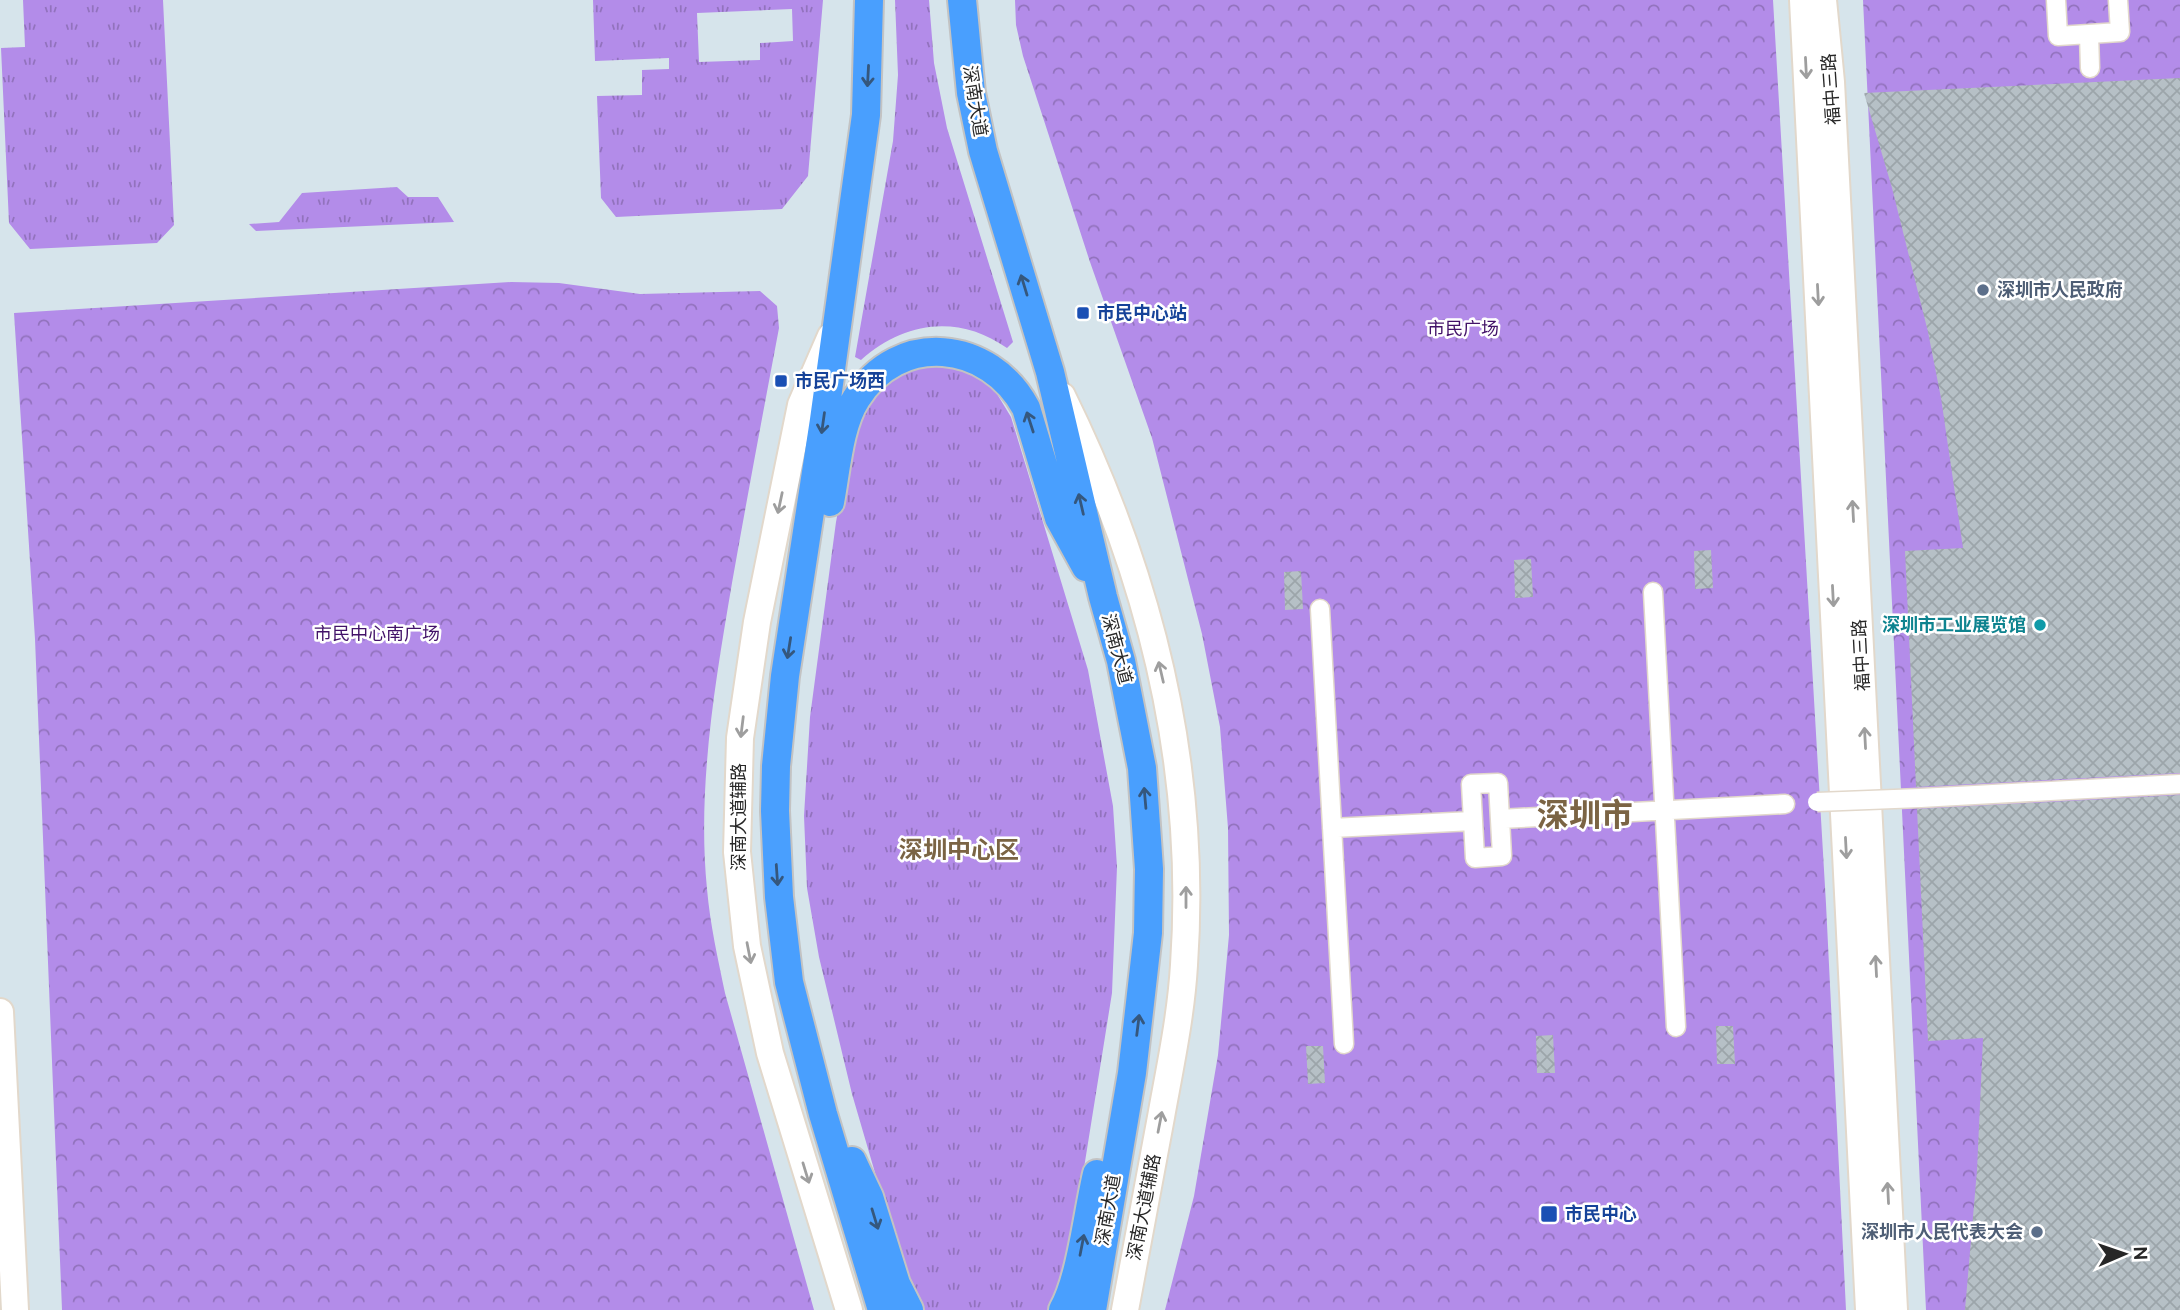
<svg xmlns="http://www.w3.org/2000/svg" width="2180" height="1310" viewBox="0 0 2180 1310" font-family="Ubuntu,'Noto Sans SC',sans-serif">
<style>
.grass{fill:url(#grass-tufts);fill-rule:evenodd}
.park{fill:url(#park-crowns)}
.building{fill:url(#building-cross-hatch)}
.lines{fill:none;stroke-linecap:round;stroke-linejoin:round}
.street-casing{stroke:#e2d8cb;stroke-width:21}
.secondary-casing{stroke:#e2d8cb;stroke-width:30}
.primary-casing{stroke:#c3c3c3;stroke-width:32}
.street{stroke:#fff;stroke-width:18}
.secondary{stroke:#fff;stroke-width:26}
.primary{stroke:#499ffe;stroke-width:28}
.street-bridge-casing{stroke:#e2d8cb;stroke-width:21;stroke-linecap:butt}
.street-bridge{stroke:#fff;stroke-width:18}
.oneway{stroke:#9e9e9e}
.oneway2{stroke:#35577d}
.service-dot{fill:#5c6f8a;stroke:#fff;stroke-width:2.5}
.transit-dot{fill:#1a4fb4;stroke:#fff;stroke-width:2.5}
.culture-dot{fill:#0f9aa8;stroke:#fff;stroke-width:2.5}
.labels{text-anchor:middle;stroke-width:5;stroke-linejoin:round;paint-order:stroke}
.street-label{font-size:18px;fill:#272727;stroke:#fff}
.service-label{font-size:18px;font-weight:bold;fill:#4e5e75;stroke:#fff;text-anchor:start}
.transit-label{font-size:18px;font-weight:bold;fill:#164399;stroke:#fff;text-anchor:start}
.park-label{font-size:18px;fill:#421268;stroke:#fff}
.culture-label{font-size:18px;font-weight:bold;fill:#0d838f;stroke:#fff;text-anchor:end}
.district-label{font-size:24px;font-weight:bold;fill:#7b6444;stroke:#fff}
.town-label{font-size:32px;font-weight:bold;fill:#7b6444;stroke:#fff}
</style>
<defs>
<pattern id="grass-tufts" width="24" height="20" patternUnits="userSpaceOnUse" patternTransform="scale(1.75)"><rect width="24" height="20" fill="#b38ce9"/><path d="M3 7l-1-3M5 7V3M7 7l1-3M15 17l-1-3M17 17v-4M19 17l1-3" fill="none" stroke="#9272bd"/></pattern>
<pattern id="park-crowns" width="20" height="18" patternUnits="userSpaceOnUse" patternTransform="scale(1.75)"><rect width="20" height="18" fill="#b38ce9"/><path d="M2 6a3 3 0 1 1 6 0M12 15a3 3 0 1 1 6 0" fill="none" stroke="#9272bd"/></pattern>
<pattern id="building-cross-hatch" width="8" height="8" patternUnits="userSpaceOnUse" patternTransform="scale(1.75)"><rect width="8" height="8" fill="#b6c0c6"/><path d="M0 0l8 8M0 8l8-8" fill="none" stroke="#9ca5aa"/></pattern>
</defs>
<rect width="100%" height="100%" fill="#d6e4eb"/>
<!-- grass -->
<path class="grass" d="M23,0H163L174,225L157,243L30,249L9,223L1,48L25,47Z
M593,0H823L808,176L782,209L616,217L601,198L597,96L642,95V70L669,69V58L595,61ZM792,9L793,41L760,43V60L699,62L697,13Z
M895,0H929L934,63L947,128L1013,342L1007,348C959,314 904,321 861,360L855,357L893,141L898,75Z
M397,187L408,197H438L454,222L256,231L249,224L279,222L302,193Z
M943,363L972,370L994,389L1011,417L1088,670L1113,806L1117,867L1112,993L1072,1243L1067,1266L1050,1310H923L909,1289L852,1094L819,957L807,888L804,816L810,717L836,522L855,422L877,386L918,366Z"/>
<!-- park -->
<path class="park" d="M1015,0H1773L1826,904L1846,1310H1165L1194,1196L1218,1055L1229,935L1228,828L1220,727L1202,634L1152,438L1090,262L1023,56L1016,25Z
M1863,0H2180V1310H1926Z
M511,282L559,283L640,294L760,291L777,306L779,328C763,413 747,498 732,583C715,683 697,788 707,889C710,924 718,959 725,993L814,1310H62L35,639L14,313Z"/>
<!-- building -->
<path class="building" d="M2180,78V773L1916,787L1905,551L1963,548L1941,398L1928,332L1892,188L1864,93Z
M1711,550L1713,588L1695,589L1694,551Z
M1531,559L1533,597L1515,598L1514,560Z
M1301,571L1303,609L1285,610L1284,572Z
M2180,795V1310H1965L1977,1170L1983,1038L1928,1041L1917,809Z
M1716,1026H1733L1735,1064H1717Z
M1553,1035L1555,1073H1537L1536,1036Z
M1306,1046H1323L1325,1083L1308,1084Z"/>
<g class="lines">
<defs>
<path id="street" d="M2056,0L2058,36L2120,32L2118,0
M2089,34L2090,68
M1653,592L1676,1027
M1320,609L1344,1044
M1498,783L1502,856L1475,858L1471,784Z
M1920,798L2180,784
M1500,819L1785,804
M1332,828L1473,821"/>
<path id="secondary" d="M1803,0L1869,1310
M1823,0L1831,82L1894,1310
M831,336L801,405L757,622L740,738L737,852L747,946L770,1053L849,1310
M1062,396C1150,575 1198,764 1184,965C1181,1016 1170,1067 1161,1117C1149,1181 1137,1246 1125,1310
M0,1012L15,1310"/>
<path id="primary" d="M869,0L866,115L824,420L785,676L776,766L775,811L779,897L789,982L823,1114L882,1310
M962,0L971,93L983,151L1050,372L1103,597L1121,661L1142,768L1149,869L1148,933L1132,1073L1092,1310
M830,502C836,471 839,425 856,399C898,330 990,340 1026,408L1059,518L1086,567
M852,1161L869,1197L896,1284L909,1310
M1063,1310C1081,1279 1088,1211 1097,1174"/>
</defs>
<!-- street casing -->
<use href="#street" class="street-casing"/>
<!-- secondary casing -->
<use href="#secondary" class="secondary-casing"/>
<!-- primary casing -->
<use href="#primary" class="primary-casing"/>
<!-- street -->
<use href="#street" class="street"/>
<!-- secondary -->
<use href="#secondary" class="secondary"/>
<!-- primary -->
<use href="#primary" class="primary"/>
<defs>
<path id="street-bridge" d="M1817,802L1920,798"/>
</defs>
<!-- street-bridge casing -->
<use href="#street-bridge" class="street-bridge-casing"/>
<!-- street-bridge -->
<use href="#street-bridge" class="street-bridge"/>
</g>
<!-- one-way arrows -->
<defs><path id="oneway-shaft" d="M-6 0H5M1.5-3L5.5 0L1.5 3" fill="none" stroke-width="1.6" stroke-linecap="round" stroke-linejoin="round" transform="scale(1.75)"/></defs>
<g class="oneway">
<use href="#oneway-shaft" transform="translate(1806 68) rotate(87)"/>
<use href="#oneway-shaft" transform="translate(1818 295) rotate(87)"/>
<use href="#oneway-shaft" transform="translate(780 503) rotate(102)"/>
<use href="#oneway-shaft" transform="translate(1853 511) rotate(-93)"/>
<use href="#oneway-shaft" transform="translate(1833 596) rotate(87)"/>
<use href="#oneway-shaft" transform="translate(1161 672) rotate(-103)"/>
<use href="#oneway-shaft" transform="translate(742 727) rotate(97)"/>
<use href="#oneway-shaft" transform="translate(1865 738) rotate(-93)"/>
<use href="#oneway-shaft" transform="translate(1846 848) rotate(87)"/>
<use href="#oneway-shaft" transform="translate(1186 897) rotate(-90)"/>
<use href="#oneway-shaft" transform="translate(749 953) rotate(79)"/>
<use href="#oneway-shaft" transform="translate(1876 966) rotate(-93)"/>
<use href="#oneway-shaft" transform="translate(1160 1122) rotate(-79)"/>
<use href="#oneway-shaft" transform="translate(806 1173) rotate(73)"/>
<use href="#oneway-shaft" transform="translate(1888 1193) rotate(-93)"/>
</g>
<g class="oneway2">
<use href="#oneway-shaft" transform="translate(868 76) rotate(93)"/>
<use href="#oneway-shaft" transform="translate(1024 285) rotate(-107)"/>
<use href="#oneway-shaft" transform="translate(1030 422) rotate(-108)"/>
<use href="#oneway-shaft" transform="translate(823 423) rotate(98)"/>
<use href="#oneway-shaft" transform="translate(1081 504) rotate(-103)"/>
<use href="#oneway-shaft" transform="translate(789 648) rotate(99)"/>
<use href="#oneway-shaft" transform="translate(1145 798) rotate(-95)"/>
<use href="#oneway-shaft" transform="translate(777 875) rotate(86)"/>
<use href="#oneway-shaft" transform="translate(1138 1025) rotate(-83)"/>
<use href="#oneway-shaft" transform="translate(875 1219) rotate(73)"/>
<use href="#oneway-shaft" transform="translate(1082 1245) rotate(-79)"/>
</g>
<!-- markers -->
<g class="service-dot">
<circle cx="1983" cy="290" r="7"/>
<circle cx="2037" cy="1232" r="7"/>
</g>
<g class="transit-dot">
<rect x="1076" y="306" width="14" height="14" rx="3.5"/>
<rect x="774" y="374" width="14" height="14" rx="3.5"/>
<rect x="1540" y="1205" width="18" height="18" rx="3.5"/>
</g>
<circle class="culture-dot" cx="2040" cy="625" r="7"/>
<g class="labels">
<!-- street labels -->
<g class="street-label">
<text transform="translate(1831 89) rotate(-94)" y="6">福中三路</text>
<text transform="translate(975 101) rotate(81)" y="6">深南大道</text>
<text transform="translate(1117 649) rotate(75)" y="6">深南大道</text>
<text transform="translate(1861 655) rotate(-93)" y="6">福中三路</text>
<text transform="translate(739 817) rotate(-90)" y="6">深南大道辅路</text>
<text transform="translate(1144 1207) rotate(-79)" y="6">深南大道辅路</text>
<text transform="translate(1108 1210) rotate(-80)" y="6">深南大道</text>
</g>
<!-- service labels -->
<g class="service-label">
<text x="1997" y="296">深圳市人民政府</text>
<text x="2023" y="1238" text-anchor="end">深圳市人民代表大会</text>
</g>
<!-- transit labels -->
<g class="transit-label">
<text x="1097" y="319">市民中心站</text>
<text x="795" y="387">市民广场西</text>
<text x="1565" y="1220">市民中心</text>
</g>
<!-- park labels -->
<g class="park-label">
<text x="1463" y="335">市民广场</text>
<text x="377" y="640">市民中心南广场</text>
</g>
<!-- culture labels -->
<g class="culture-label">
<text x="2026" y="631">深圳市工业展览馆</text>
</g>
<!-- district labels -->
<g class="district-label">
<text x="959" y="858">深圳中心区</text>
</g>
<!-- town labels -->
<g class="town-label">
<text x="1585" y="826">深圳市</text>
</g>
</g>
<!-- north arrow -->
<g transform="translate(2124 1254) rotate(88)" stroke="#ffffff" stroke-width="5" paint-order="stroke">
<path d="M0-5L12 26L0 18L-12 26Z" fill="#272727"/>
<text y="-10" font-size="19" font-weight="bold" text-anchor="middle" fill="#272727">N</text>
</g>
</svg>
